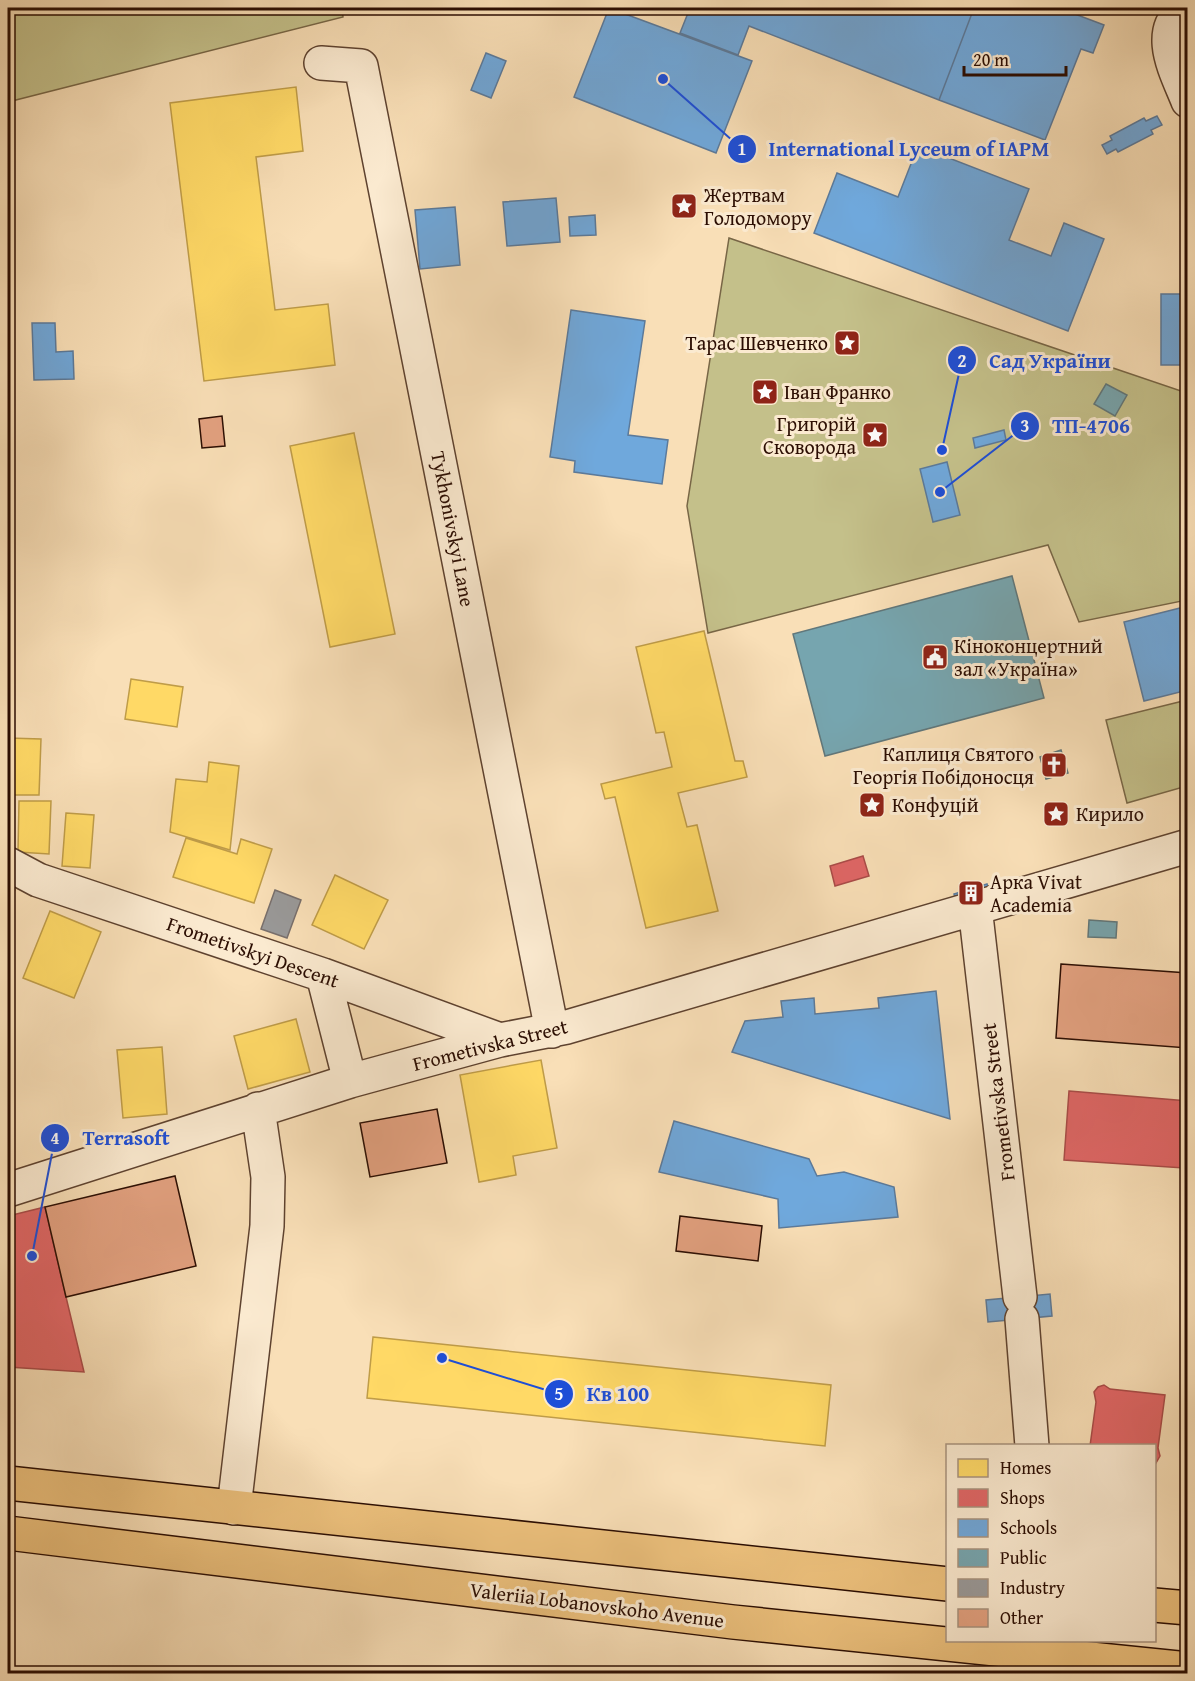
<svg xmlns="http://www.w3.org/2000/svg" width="1195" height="1681" viewBox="0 0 1195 1681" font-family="'Gentium Book Plus',serif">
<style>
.green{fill:#c4c08a;stroke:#786646;stroke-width:1.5}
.homes{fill:#ffd966;stroke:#bf9c48;stroke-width:1.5}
.shops{fill:#e06666;stroke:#aa4b48;stroke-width:1.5}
.schools{fill:#6fa8dc;stroke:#5b7a9b;stroke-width:1.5}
.public{fill:#76a5af;stroke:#60777b;stroke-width:1.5}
.industry{fill:#999;stroke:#786f6c;stroke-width:1.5}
.building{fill:#e3a180;stroke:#2b0d02;stroke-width:1.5}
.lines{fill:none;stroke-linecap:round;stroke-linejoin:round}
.minor-casing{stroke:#5e422f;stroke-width:36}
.major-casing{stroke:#2b0d02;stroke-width:36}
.minor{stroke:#fbead0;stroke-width:33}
.major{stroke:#ecc07c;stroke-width:33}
.labels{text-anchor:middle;stroke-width:6;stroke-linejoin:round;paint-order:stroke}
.poi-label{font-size:20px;fill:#2b0d02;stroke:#fbead0;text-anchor:start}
.street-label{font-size:20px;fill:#2b0d02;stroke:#fbead0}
.leader{fill:none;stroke:#1d4ed8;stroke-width:2}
.callout-dot{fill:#1d4ed8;stroke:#fbead0;stroke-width:2}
.mark-label{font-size:18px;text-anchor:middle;font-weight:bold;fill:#fff}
.callout-label{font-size:21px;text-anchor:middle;font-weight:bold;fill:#1d4ed8;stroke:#fbead0;stroke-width:6;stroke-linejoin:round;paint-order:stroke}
</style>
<rect width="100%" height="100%" fill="#f9dfb7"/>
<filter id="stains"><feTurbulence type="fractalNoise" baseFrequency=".00333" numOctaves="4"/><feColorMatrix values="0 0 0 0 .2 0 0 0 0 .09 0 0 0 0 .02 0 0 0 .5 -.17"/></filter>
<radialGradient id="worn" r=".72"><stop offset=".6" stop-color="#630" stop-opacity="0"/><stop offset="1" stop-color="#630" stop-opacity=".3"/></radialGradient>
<!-- green -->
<path class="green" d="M8,8H342L343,17L8,102Z
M729,238L1187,393V600L1079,622L1048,545L708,633L687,506Z
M1187,700V786L1127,803L1106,720Z"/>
<!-- homes -->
<path class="homes" d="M296,87L303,151L256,157L275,310L328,304L335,365L204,381L170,103Z
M354,433L395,634L330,647L290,446Z
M704,631L735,761H743L747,777L678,793L687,827L697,825L718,911L646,928L615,797L605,799L601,784L672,767L664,732L656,733L636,647Z
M131,679L183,687L177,727L125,719Z
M8,738L41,739L39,795H8Z
M209,762L239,766L230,850L170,832L176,779L207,782Z
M19,801H51L49,854L18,852Z
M66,813L94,815L90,868L62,866Z
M186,838L237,854L241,839L272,849L254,903L173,877Z
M335,875L388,900L364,949L312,925Z
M8,885L15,890L8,902Z
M50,911L101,932L74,998L23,978Z
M296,1019L310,1072L248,1089L234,1036Z
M162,1047L167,1114L123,1118L117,1050Z
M541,1060L557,1148L513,1156L516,1175L479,1182L460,1075Z
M373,1337L831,1385L825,1446L367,1398Z"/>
<!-- shops -->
<path class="shops" d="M863,856L869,876L835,886L830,866Z
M1069,1091L1188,1101L1184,1168L1064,1160Z
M45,1207L66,1297L84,1372L8,1367V1216Z
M1104,1385L1110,1389L1165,1395L1158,1448L1160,1456L1156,1463L1154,1446H1090L1096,1402L1094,1392L1098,1387Z"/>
<!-- schools -->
<path class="schools" d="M609,8L752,61L716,153L574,97Z
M690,8H974L939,100L749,26L738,55L680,33Z
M974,8H1059L1104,25L1093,53L1081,49L1045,140L939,100Z
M486,53L506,61L491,98L471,90Z
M1157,116L1162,125L1151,130L1153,134L1118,152L1116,149L1107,154L1102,145L1112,140L1110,136L1144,118L1146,121Z
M918,146L1029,189L1009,240L1051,256L1064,223L1104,239L1068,331L814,233L837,173L898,197Z
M556,198L560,242L507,246L503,202Z
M455,207L460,265L420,269L415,210Z
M595,215L596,235L570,236L569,217Z
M1161,294H1188V365H1161Z
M571,310L645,321L628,435L668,440L662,484L574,472L575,461L550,457Z
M32,323H55L56,352L73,351L74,379L34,380Z
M1004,430L1006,440L975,448L973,438Z
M947,462L960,515L933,522L920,469Z
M1188,606V690L1144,701L1124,622Z
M987,884L989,891L956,901L954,894Z
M936,991L950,1119L732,1052L745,1021L783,1017L781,1001L814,998L815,1014L879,1008L878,998Z
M674,1121L809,1159L817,1176L844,1172L894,1187L898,1217L779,1228L778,1199L659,1172Z
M1050,1294L1052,1316L988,1322L986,1300Z"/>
<!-- public -->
<path class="public" d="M1106,384L1127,395L1115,416L1094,404Z
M1012,576L1044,698L825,756L793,634Z
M1061,750L1068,773L1046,779L1040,757Z
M1089,920L1117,922L1116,938L1088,937Z"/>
<!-- industry -->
<path class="industry" d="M275,890L301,900L287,938L261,929Z"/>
<!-- building -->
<path class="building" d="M222,416L225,446L202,448L199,419Z
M1061,964L1188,973V1048L1056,1038Z
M437,1109L447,1163L370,1177L360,1123Z
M175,1176L196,1266L66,1297L45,1207Z
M680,1216L762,1226L758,1261L676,1251Z"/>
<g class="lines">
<defs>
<path id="minor" d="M1188,8C1152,29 1176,71 1188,101
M321,63L361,66L552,1031
M8,864L38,880L323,975L500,1040
M975,907L1020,1297
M323,975L350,1081
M8,1190L350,1081L500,1040L567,1027L1188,846
M1022,1319L1032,1446
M234,1508L267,1226L268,1177L258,1109"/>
<path id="major" d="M8,1483L948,1584
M8,1533L733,1622L1188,1669
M1154,1605L1188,1608"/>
</defs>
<!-- minor casing -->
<use href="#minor" class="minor-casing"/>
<!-- major casing -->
<use href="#major" class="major-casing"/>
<!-- minor -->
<use href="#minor" class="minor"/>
<!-- major -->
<use href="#major" class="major"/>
</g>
<!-- icons -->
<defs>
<symbol id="sight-square" viewBox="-11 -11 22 22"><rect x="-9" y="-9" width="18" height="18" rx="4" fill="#8f2418" stroke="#fbead0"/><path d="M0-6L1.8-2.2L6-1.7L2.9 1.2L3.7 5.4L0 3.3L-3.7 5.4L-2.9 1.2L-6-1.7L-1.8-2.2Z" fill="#fff"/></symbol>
<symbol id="civic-square" viewBox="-11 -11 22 22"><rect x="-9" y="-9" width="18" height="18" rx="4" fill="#8f2418" stroke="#fbead0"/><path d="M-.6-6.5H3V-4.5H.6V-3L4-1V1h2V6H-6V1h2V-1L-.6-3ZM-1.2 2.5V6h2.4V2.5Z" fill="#fff"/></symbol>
<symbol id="church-square" viewBox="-11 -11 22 22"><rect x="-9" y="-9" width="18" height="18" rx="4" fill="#8f2418" stroke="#fbead0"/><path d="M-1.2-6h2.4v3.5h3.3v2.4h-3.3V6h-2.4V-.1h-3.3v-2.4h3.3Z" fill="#fff"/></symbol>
<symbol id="building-square" viewBox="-11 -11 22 22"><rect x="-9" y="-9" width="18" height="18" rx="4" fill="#8f2418" stroke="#fbead0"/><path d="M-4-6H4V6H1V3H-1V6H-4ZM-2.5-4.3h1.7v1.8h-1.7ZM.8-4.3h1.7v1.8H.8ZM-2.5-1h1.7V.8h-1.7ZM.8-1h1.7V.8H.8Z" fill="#fff"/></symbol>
</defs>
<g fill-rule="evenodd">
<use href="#sight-square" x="669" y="191" width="30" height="30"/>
<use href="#sight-square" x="832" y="328" width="30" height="30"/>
<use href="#sight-square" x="750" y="377" width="30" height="30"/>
<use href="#sight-square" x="860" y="420" width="30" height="30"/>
<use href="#civic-square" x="920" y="642" width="30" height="30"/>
<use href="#church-square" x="1039" y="750" width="30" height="30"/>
<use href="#sight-square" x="857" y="790" width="30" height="30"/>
<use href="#sight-square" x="1041" y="799" width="30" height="30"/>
<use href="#building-square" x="956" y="878" width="30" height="30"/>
</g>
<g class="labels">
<!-- poi labels -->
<g class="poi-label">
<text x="704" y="202">Жертвам<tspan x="704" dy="23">Голодомору</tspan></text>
<text x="828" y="350" text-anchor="end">Тарас Шевченко</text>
<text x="784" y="399">Іван Франко</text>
<text x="856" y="431" text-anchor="end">Григорій<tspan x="856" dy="23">Сковорода</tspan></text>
<text x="954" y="653">Кіноконцертний<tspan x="954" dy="23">зал «Україна»</tspan></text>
<text x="1034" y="761" text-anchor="end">Каплиця Святого<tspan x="1034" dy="23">Георгія Побідоносця</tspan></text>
<text x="892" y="812">Конфуцій</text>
<text x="1076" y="821">Кирило</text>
<text x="990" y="889">Арка Vivat<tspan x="990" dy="23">Academia</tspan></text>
</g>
<!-- street labels -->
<g class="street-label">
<text transform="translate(453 529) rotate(79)" y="7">Tykhonivskyi Lane</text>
<text transform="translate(253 952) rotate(19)" y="7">Frometivskyi Descent</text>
<text transform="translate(490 1045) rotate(-14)" y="7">Frometivska Street</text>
<text transform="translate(998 1102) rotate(-97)" y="7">Frometivska Street</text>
<text transform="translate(597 1605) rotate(7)" y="7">Valeriia Lobanovskoho Avenue</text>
</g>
</g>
<!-- callouts -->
<path class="leader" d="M663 79L742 149M942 450L962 360M940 492L1025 426M32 1256L55 1138M442 1358L559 1394"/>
<g class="callout-dot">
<circle cx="663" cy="79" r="6"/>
<circle cx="942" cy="450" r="6"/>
<circle cx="940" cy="492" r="6"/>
<circle cx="32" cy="1256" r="6"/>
<circle cx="442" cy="1358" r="6"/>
<circle cx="742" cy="149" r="15"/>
<circle cx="962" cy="360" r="15"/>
<circle cx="1025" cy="426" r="15"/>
<circle cx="55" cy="1138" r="15"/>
<circle cx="559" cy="1394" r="15"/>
</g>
<g class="mark-label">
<text x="742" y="155">1</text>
<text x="962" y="367">2</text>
<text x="1025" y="432">3</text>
<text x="55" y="1144">4</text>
<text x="559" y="1400">5</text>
</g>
<g class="callout-label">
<text x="909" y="156">International Lyceum of IAPM</text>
<text x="1050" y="368">Сад України</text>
<text x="1091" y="433">ТП-4706</text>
<text x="126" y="1145">Terrasoft</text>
<text x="618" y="1401">Кв 100</text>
</g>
<!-- margin -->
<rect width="1195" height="1681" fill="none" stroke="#f9dfb7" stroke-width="30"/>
<rect x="9" y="9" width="1177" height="1663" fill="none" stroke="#2b0d02" stroke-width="3"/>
<rect x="15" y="15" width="1165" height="1651" fill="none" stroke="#2b0d02" stroke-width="1.5"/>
<!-- legend -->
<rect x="946" y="1444" width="210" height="198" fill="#fbead0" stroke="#a8927e" stroke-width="1.5"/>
<rect x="958" y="1459" width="30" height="18" fill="#ffd966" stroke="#a8927e" stroke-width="1.5"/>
<text x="1000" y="1474" font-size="18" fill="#2b0d02">Homes</text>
<rect x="958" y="1489" width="30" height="18" fill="#e06666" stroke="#a8927e" stroke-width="1.5"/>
<text x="1000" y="1504" font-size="18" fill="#2b0d02">Shops</text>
<rect x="958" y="1519" width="30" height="18" fill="#6fa8dc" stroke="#a8927e" stroke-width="1.5"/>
<text x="1000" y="1534" font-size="18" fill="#2b0d02">Schools</text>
<rect x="958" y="1549" width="30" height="18" fill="#76a5af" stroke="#a8927e" stroke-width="1.5"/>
<text x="1000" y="1564" font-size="18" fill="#2b0d02">Public</text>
<rect x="958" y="1579" width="30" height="18" fill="#999999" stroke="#a8927e" stroke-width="1.5"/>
<text x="1000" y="1594" font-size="18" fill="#2b0d02">Industry</text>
<rect x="958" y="1609" width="30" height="18" fill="#e3a180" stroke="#a8927e" stroke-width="1.5"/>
<text x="1000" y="1624" font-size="18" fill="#2b0d02">Other</text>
<!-- scale -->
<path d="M964 66v9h102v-9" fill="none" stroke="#2b0d02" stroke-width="3"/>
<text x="973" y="66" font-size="18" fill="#2b0d02" stroke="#fbead0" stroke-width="4.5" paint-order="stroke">20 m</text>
<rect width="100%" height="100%" filter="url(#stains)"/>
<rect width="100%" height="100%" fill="url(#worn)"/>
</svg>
